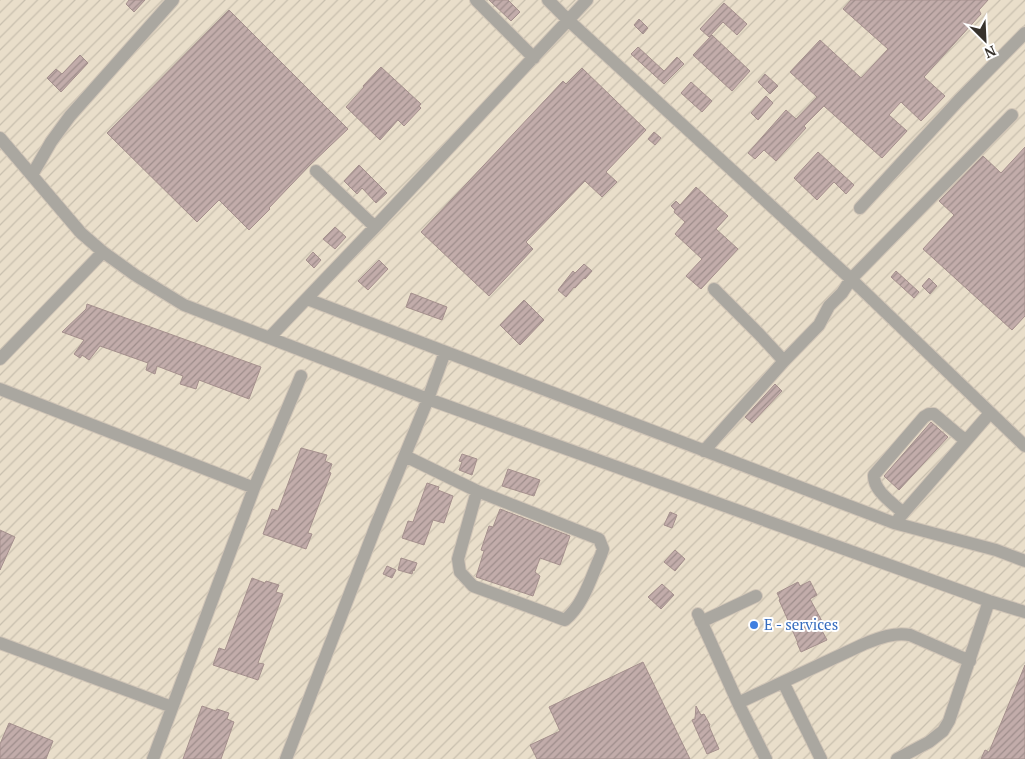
<svg xmlns="http://www.w3.org/2000/svg" width="1025" height="759" viewBox="0 0 1025 759" font-family="'PT Serif',serif">
<style>
.industrial{fill:url(#industrial-furrows)}
.building{fill:url(#building-hatch);stroke:#a5908d}
.lines{fill:none;stroke-linecap:round;stroke-linejoin:round}
.minor-casing{stroke:#d1c5b7;stroke-width:14}
.minor{stroke:#aaa7a0;stroke-width:12}
.shop-dot{fill:#3f7fe0;stroke:#fff;stroke-width:2}
.labels{text-anchor:middle;stroke-width:4;stroke-linejoin:round;paint-order:stroke}
.shop-label{font-size:15px;fill:#366cbe;stroke:#fff;text-anchor:start}
</style>
<defs>
<pattern id="industrial-furrows" width="10" height="10" patternUnits="userSpaceOnUse" patternTransform="scale(1.25)"><rect width="10" height="10" fill="#e9deca"/><path d="M-1 1l2-2M0 10L10 0M9 11l2-2" fill="none" stroke="#c8bfae"/></pattern>
<pattern id="building-hatch" width="6" height="6" patternUnits="userSpaceOnUse" patternTransform="scale(1.25)"><rect width="6" height="6" fill="#c2acaa"/><path d="M-1 1l2-2M0 6l6-6M5 7l2-2" fill="none" stroke="#9e8d8b"/></pattern>
</defs>
<rect width="100%" height="100%" fill="#f8eada"/>
<!-- industrial -->
<path class="industrial" d="M0,0H1025V759H0Z"/>
<!-- building -->
<path class="building" d="M129,0H145L134,12L126,4Z
M489,0H508L520,12L511,21Z
M851,0H988L979,10L981,14L924,77L945,96L921,121L901,102L889,115L907,131L882,158L824,106L804,126L806,128L776,161L764,150L755,159L748,153L786,110L796,119L817,97L790,72L820,40L861,78L888,49L843,9Z
M724,3L747,24L737,35L723,22L709,37L700,29Z
M229,10L348,129L310,165L269,208L270,209L249,230L219,200L197,222L107,133Z
M639,19L648,28L643,34L634,25Z
M712,35L750,71L732,91L693,55Z
M638,47L664,71L677,57L684,64L664,84L631,54Z
M80,55L88,63L61,92L47,78L56,69L62,74Z
M381,67L421,104L419,106L421,108L404,126L398,120L380,140L346,107L364,87L363,86Z
M582,68L646,130L606,172L617,182L602,197L585,181L526,242L533,249L489,296L421,232L563,81L566,84Z
M765,74L778,86L770,94L758,82Z
M691,82L712,101L702,112L681,93Z
M766,96L773,103L758,120L751,113Z
M654,132L661,138L655,145L648,139Z
M1025,147V316L1012,330L923,249L954,215L939,201L983,156L1001,173Z
M818,152L854,185L846,194L834,182L817,200L794,178Z
M359,165L387,193L376,203L362,188L357,194L344,181Z
M696,187L728,216L716,229L738,249L701,289L686,276L702,259L675,234L685,222L674,212L675,210L671,206L676,201L680,205Z
M335,227L346,237L335,249L323,239Z
M313,252L321,260L314,268L306,260Z
M379,260L388,269L368,290L358,281Z
M584,264L592,271L585,279L584,278L575,288L574,287L566,297L558,290L573,271L575,273Z
M896,271L919,292L914,298L891,277Z
M929,278L937,286L930,294L922,286Z
M411,293L447,307L442,320L406,307Z
M524,300L544,320L520,345L500,325Z
M87,304L261,367L249,399L199,380L196,389L180,384L183,376L157,366L155,374L146,370L148,363L100,346L89,360L82,355L80,358L74,354L84,340L62,332L86,309Z
M775,384L782,391L752,423L745,417Z
M931,422L948,437L899,490L884,476Z
M301,448L327,455L325,461L332,464L329,472L331,473L308,533L312,534L306,549L263,534L272,509L278,511Z
M462,454L477,459L472,475L459,470L462,462L459,461Z
M508,469L540,480L534,496L502,486Z
M427,483L439,487L438,490L453,496L444,523L433,520L424,545L402,538L408,521L413,522Z
M500,509L570,536L560,565L540,558L535,572L540,576L533,596L476,577L484,551L481,550L489,526L493,527Z
M670,512L677,515L672,528L664,525Z
M0,530L15,537L0,570Z
M675,550L685,559L675,571L664,562Z
M401,558L417,563L414,571L413,570L412,574L398,570Z
M387,566L396,570L392,578L383,574Z
M252,578L265,583L266,581L279,585L276,592L283,594L258,663L264,664L258,680L213,665L219,648L225,650Z
M810,581L817,595L810,599L823,623L819,625L827,640L801,652L797,643H798L779,600L780,599L777,593L798,582L800,586Z
M662,584L674,595L661,609L648,597Z
M643,662L690,759H537L530,745L560,731L549,707Z
M1025,665V759H981L985,750L989,752Z
M202,706L216,711L217,709L229,713L227,719L234,722L221,759H183Z
M696,706L701,715L704,714L710,725L709,726L719,749L707,754L692,720L695,719Z
M9,723L53,741L46,759H0V744Z"/>
<g class="lines">
<defs>
<path id="minor" d="M476,0L534,58
M548,0L568,20L851,279L1025,446
M0,138L81,233L103,252L135,275L184,305L428,399L989,601L1025,612
M316,171L375,227
M32,175L51,142L70,116L173,0
M860,208L959,100L1025,33
M714,289L759,334L784,361
M307,299L894,523L996,550L1025,561
M270,337L375,227L587,0
M0,359L103,252
M0,389L254,488
M704,451L784,361L819,325L829,306L842,293L851,279L1012,115
M405,456L477,491L599,539L603,549L601,555C591,577 584,604 565,620L473,586L460,572L458,559L477,491
M903,513C893,503 873,491 874,475L924,417L929,414H934L960,436L966,440
M899,518L990,413
M698,614L738,703L766,759
M701,622L756,596
M0,643L172,707
M783,682L821,759
M738,703L864,644C879,638 894,632 910,635L970,661
M153,759L254,488L301,376
M286,759L377,523L428,399L445,352
M897,759L929,742L943,731L949,721L989,601"/>
</defs>
<!-- minor casing -->
<use href="#minor" class="minor-casing"/>
<!-- minor -->
<use href="#minor" class="minor"/>
</g>
<!-- markers -->
<circle class="shop-dot" cx="754" cy="625" r="5"/>
<g class="labels">
<!-- shop labels -->
<g class="shop-label">
<text x="764" y="630">E - services</text>
</g>
</g>
<!-- north arrow -->
<g transform="translate(985 40) rotate(156)" stroke="#ffffff" stroke-width="4" paint-order="stroke">
<path d="M0-4L9 19L0 12L-9 19Z" fill="#37322c"/>
<text y="-8" font-size="14" font-weight="bold" text-anchor="middle" fill="#37322c">N</text>
</g>
</svg>
